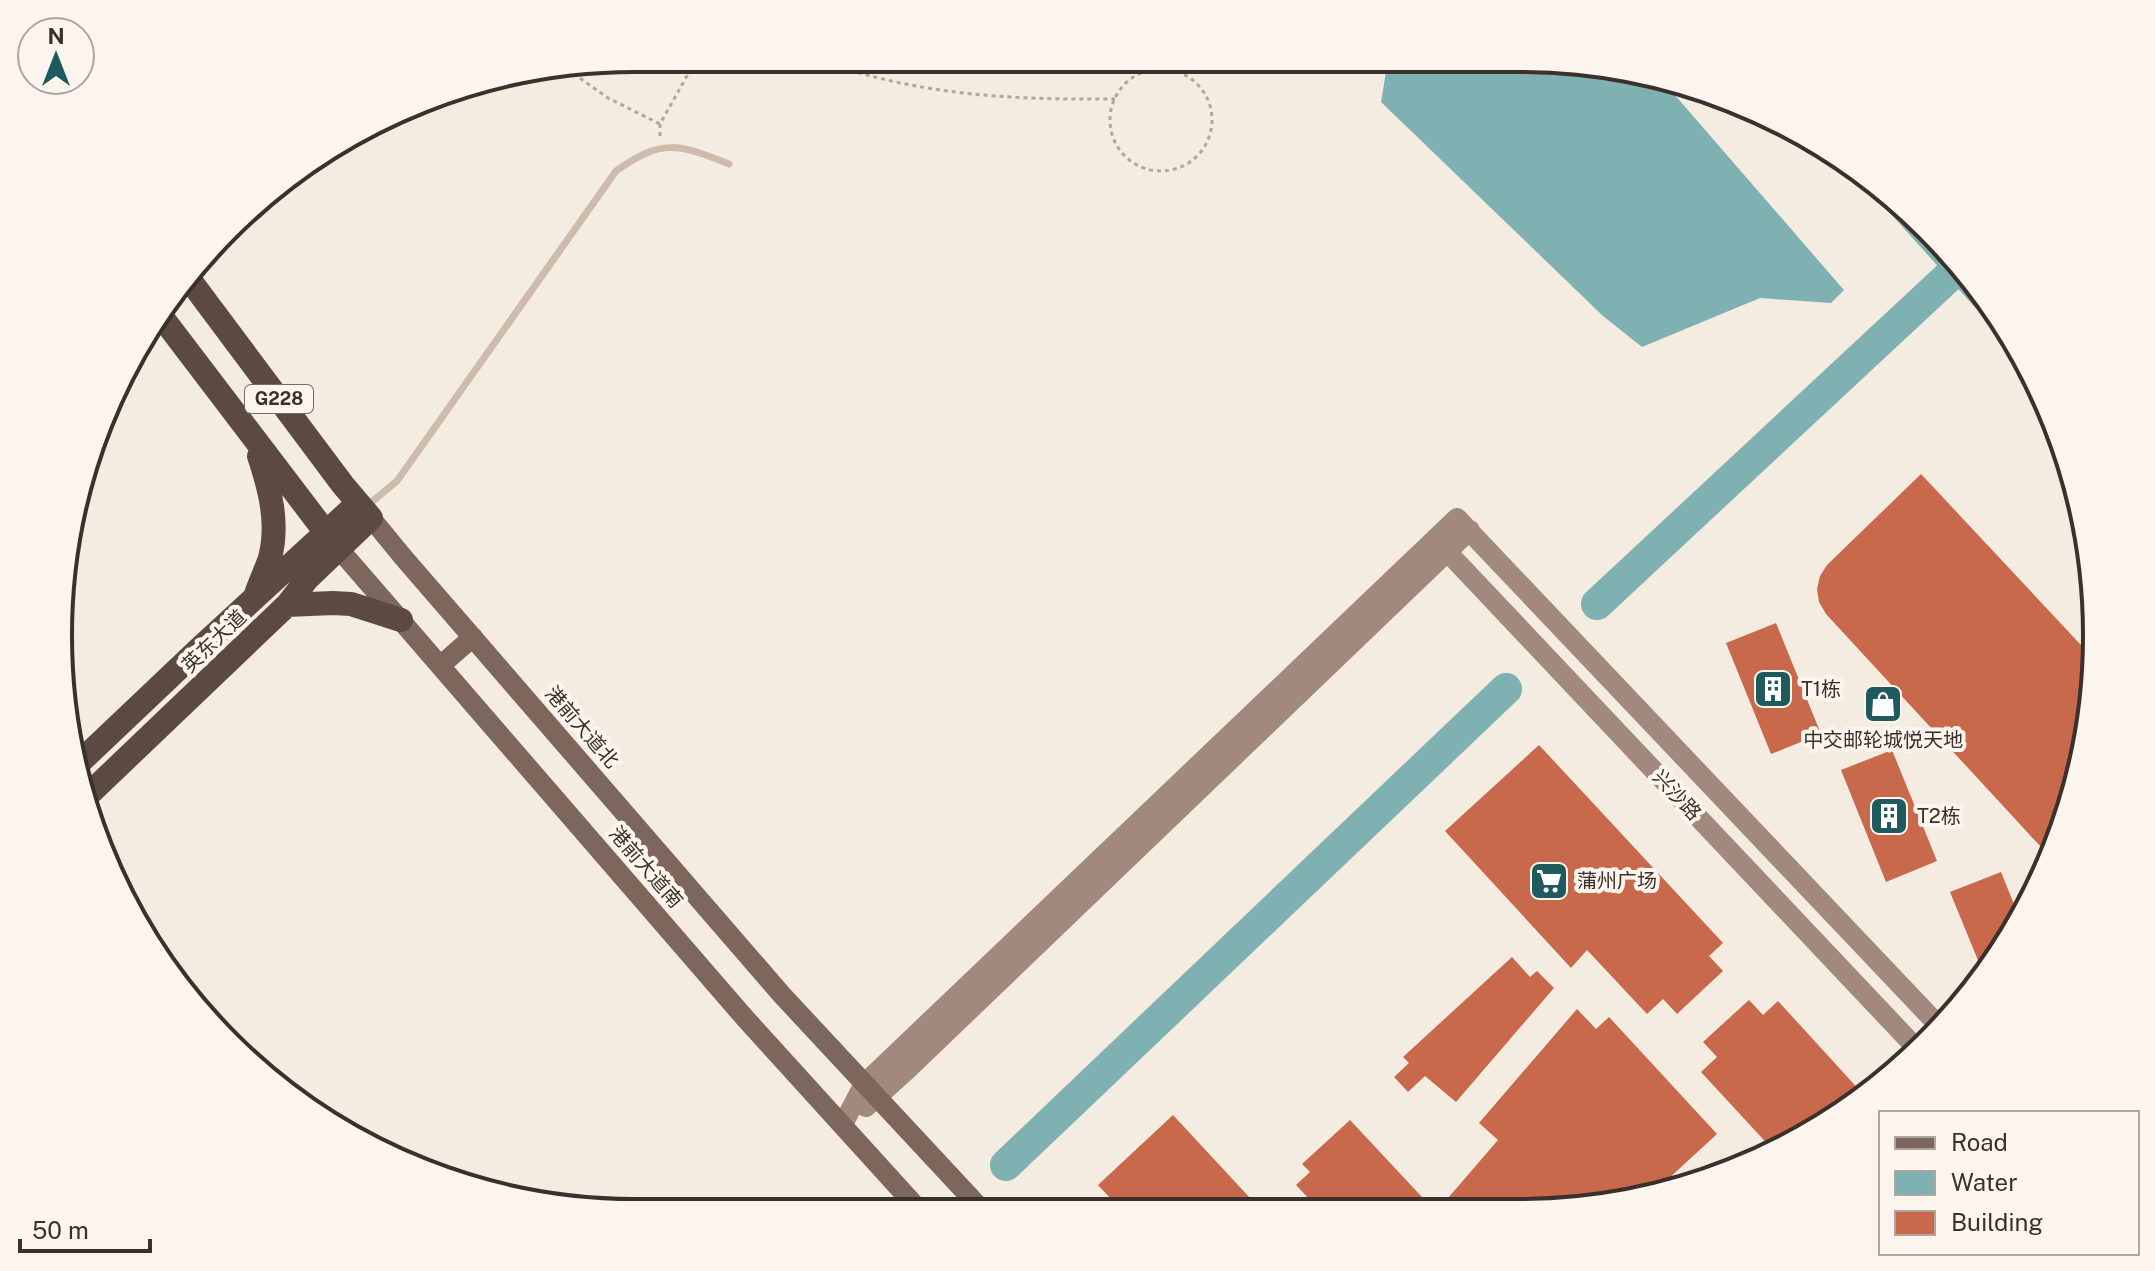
<svg xmlns="http://www.w3.org/2000/svg" width="2155" height="1271" viewBox="0 0 2155 1271" font-family="'Public Sans','Noto Sans SC',sans-serif">
<style>
.water{fill:#7fb0b2}
.pier{fill:#f4ebe1}
.lines{fill:none;stroke-linecap:round;stroke-linejoin:round}
.river{stroke:#7fb0b2;stroke-width:32}
.building{fill:#c8694b}
.path{stroke:#b9a596;stroke-width:3;stroke-dasharray:4 4;stroke-linecap:butt}
.lane{stroke:#cdbbac;stroke-width:7}
.secondary{stroke:#a18a7d;stroke-width:20}
.primary{stroke:#7d675c;stroke-width:20}
.highway{stroke:#5c4a42;stroke-width:24}
.labels{text-anchor:middle;stroke-width:8;stroke-linejoin:round;paint-order:stroke}
.shield{fill:#fbf5ee;stroke:#756b66;stroke-width:2}
.shield-label{font-size:18px;font-weight:bold;fill:#3b302b}
.street-label{font-size:20px;fill:#3b302b;stroke:#fbf5ee}
.poi-label{font-size:20px;fill:#3b302b;stroke:#fbf5ee;text-anchor:start}
.rim{fill:none;stroke:#3b302b;stroke-width:4}
</style>
<rect width="100%" height="100%" fill="#f4ebe1"/>
<!-- water -->
<path class="water" d="M994,58L1164,59H1165L1074,66Z
M1398,59H1558L1662,80L1844,290L1831,303L1760,298L1642,347L1603,316L1381,102L1386,72Z
M1837,154L1928,227L1999,314L2025,363Z"/>
<!-- pier -->
<path class="pier" d="M1662,80L1668,81L1847,288V293Z"/>
<g class="lines">
<!-- river -->
<path class="river" d="M1597,604L1960,266
M1006,1165L1506,689"/>
</g>
<!-- building -->
<path class="building" d="M1921,474L2095,660L2086,748L2052,859L1826,614L1819,602L1817,589L1820,576L1827,565Z
M1776,623L1821,734L1771,754L1726,643Z
M1539,745L1723,943L1709,956L1723,971L1677,1014L1663,999L1647,1014L1587,950L1571,968L1445,831Z
M1892,750L1937,861L1886,882L1841,770Z
M2001,872L2020,919L2000,956L1984,975L1950,892Z
M1512,957L1530,977L1537,971L1554,988L1456,1102L1425,1076L1408,1092L1394,1077L1409,1063L1403,1057Z
M1749,1000L1763,1015L1778,1001L1863,1094L1809,1135L1774,1151L1701,1072L1717,1057L1703,1042Z
M1577,1009L1596,1029L1609,1017L1717,1134L1653,1193L1558,1212H1310L1307,1209L1313,1203L1296,1185L1310,1172L1302,1164L1350,1120L1436,1212L1498,1140L1479,1123Z
M1173,1115L1263,1212H1123L1098,1185Z"/>
<g class="lines">
<!-- path -->
<path class="path" d="M812,58C916,95 1006,100 1115,99
M1110 120a51 51 0 1 1 102 0a51 51 0 1 1-102 0Z
M567,69L608,98L660,124
M660,136V124L697,58"/>
<!-- lane -->
<path class="lane" d="M368,505L397,481L616,171C662,138 679,144 729,164"/>
<!-- secondary -->
<path class="secondary" d="M1438,542L1919,1051
M866,1107L907,1070L1470,530
M843,1124L864,1084L1457,518L1941,1028"/>
<!-- primary -->
<path class="primary" d="M371,518L403,557L782,995L984,1212
M339,549L744,1017L921,1212
M440,666L473,637"/>
<!-- highway -->
<path class="highway" d="M158,312L333,542
M256,594C260,582 266,570 270,558C279,523 270,489 259,456
M287,605L333,603L351,604L401,620
M80,762L199,649L358,503
M88,795L287,605L308,578L371,518L343,485L189,279"/>
</g>
<!-- icons -->
<defs>
<symbol id="building-square" viewBox="-11 -11 22 22"><rect x="-9" y="-9" width="18" height="18" rx="4" fill="#1f5a5e" stroke="#fbf5ee"/><path d="M-4-6H4V6H1V3H-1V6H-4ZM-2.5-4.3h1.7v1.8h-1.7ZM.8-4.3h1.7v1.8H.8ZM-2.5-1h1.7V.8h-1.7ZM.8-1h1.7V.8H.8Z" fill="#fff"/></symbol>
<symbol id="shop-square" viewBox="-11 -11 22 22"><rect x="-9" y="-9" width="18" height="18" rx="4" fill="#1f5a5e" stroke="#fbf5ee"/><path d="M-5-2.5h2.3a2.7 3.5 0 0 1 5.4 0H5L5.5 6h-11ZM-1.5-2.5h3a1.5 2.3 0 0 0-3 0Z" fill="#fff"/></symbol>
<symbol id="supermarket-square" viewBox="-11 -11 22 22"><rect x="-9" y="-9" width="18" height="18" rx="4" fill="#1f5a5e" stroke="#fbf5ee"/><path d="M-6-5.5h2.5l.6 2H6L4.5 2H-2.5L-4.4-4H-6ZM-1.5 3.2a1.3 1.3 0 1 0 .1 0ZM3 3.2a1.3 1.3 0 1 0 .1 0Z" fill="#fff"/></symbol>
</defs>
<g fill-rule="evenodd">
<use href="#building-square" x="1751" y="667" width="44" height="44"/>
<use href="#shop-square" x="1861" y="682" width="44" height="44"/>
<use href="#building-square" x="1867" y="794" width="44" height="44"/>
<use href="#supermarket-square" x="1527" y="859" width="44" height="44"/>
</g>
<g class="labels">
<!-- shield labels -->
<rect class="shield" x="245" y="385" width="68" height="28" rx="6"/>
<g class="shield-label">
<text x="279" y="405">G228</text>
</g>
<!-- street labels -->
<g class="street-label">
<text transform="translate(214 641) rotate(-44)" y="7">英东大道</text>
<text transform="translate(582 727) rotate(49)" y="7">港前大道北</text>
<text transform="translate(1677 795) rotate(47)" y="7">兴沙路</text>
<text transform="translate(646 867) rotate(49)" y="7">港前大道南</text>
</g>
<!-- poi labels -->
<g class="poi-label">
<text x="1801" y="696">T1栋</text>
<text x="1883" y="747" text-anchor="middle">中交邮轮城悦天地</text>
<text x="1917" y="823">T2栋</text>
<text x="1577" y="888">蒲州广场</text>
</g>
</g>
<!-- crop -->
<path d="M0 0H2155V1271H0ZM635 72H1520A563 563 0 0 1 2083 635V636A563 563 0 0 1 1520 1199H635A563 563 0 0 1 72 636V635A563 563 0 0 1 635 72Z" fill="#fbf5ee" fill-rule="evenodd"/>
<path class="rim" d="M635 72H1520A563 563 0 0 1 2083 635V636A563 563 0 0 1 1520 1199H635A563 563 0 0 1 72 636V635A563 563 0 0 1 635 72Z"/>
<!-- legend -->
<rect x="1879" y="1111" width="260" height="144" fill="#fbf5ee" stroke="#aea6a0" stroke-width="2"/>
<rect x="1895" y="1137" width="40" height="12" fill="#7d675c" stroke="#aea6a0" stroke-width="2"/>
<text x="1951" y="1151" font-size="24" fill="#3b302b">Road</text>
<rect x="1895" y="1171" width="40" height="24" fill="#7fb0b2" stroke="#aea6a0" stroke-width="2"/>
<text x="1951" y="1191" font-size="24" fill="#3b302b">Water</text>
<rect x="1895" y="1211" width="40" height="24" fill="#c8694b" stroke="#aea6a0" stroke-width="2"/>
<text x="1951" y="1231" font-size="24" fill="#3b302b">Building</text>
<!-- north arrow -->
<g transform="translate(56 56)"><circle r="38" fill="#fbf5ee" stroke="#aea6a0" stroke-width="2"/>
<path d="M0-6L14 30L0 20L-14 30Z" fill="#1f5a5e"/>
<text y="-12" font-size="22" font-weight="bold" text-anchor="middle" fill="#3b302b">N</text>
</g>
<!-- scale -->
<path d="M20 1239v12h130v-12" fill="none" stroke="#3b302b" stroke-width="4"/>
<text x="32" y="1239" font-size="24" fill="#3b302b" stroke="#fbf5ee" stroke-width="6" paint-order="stroke">50 m</text>
</svg>
